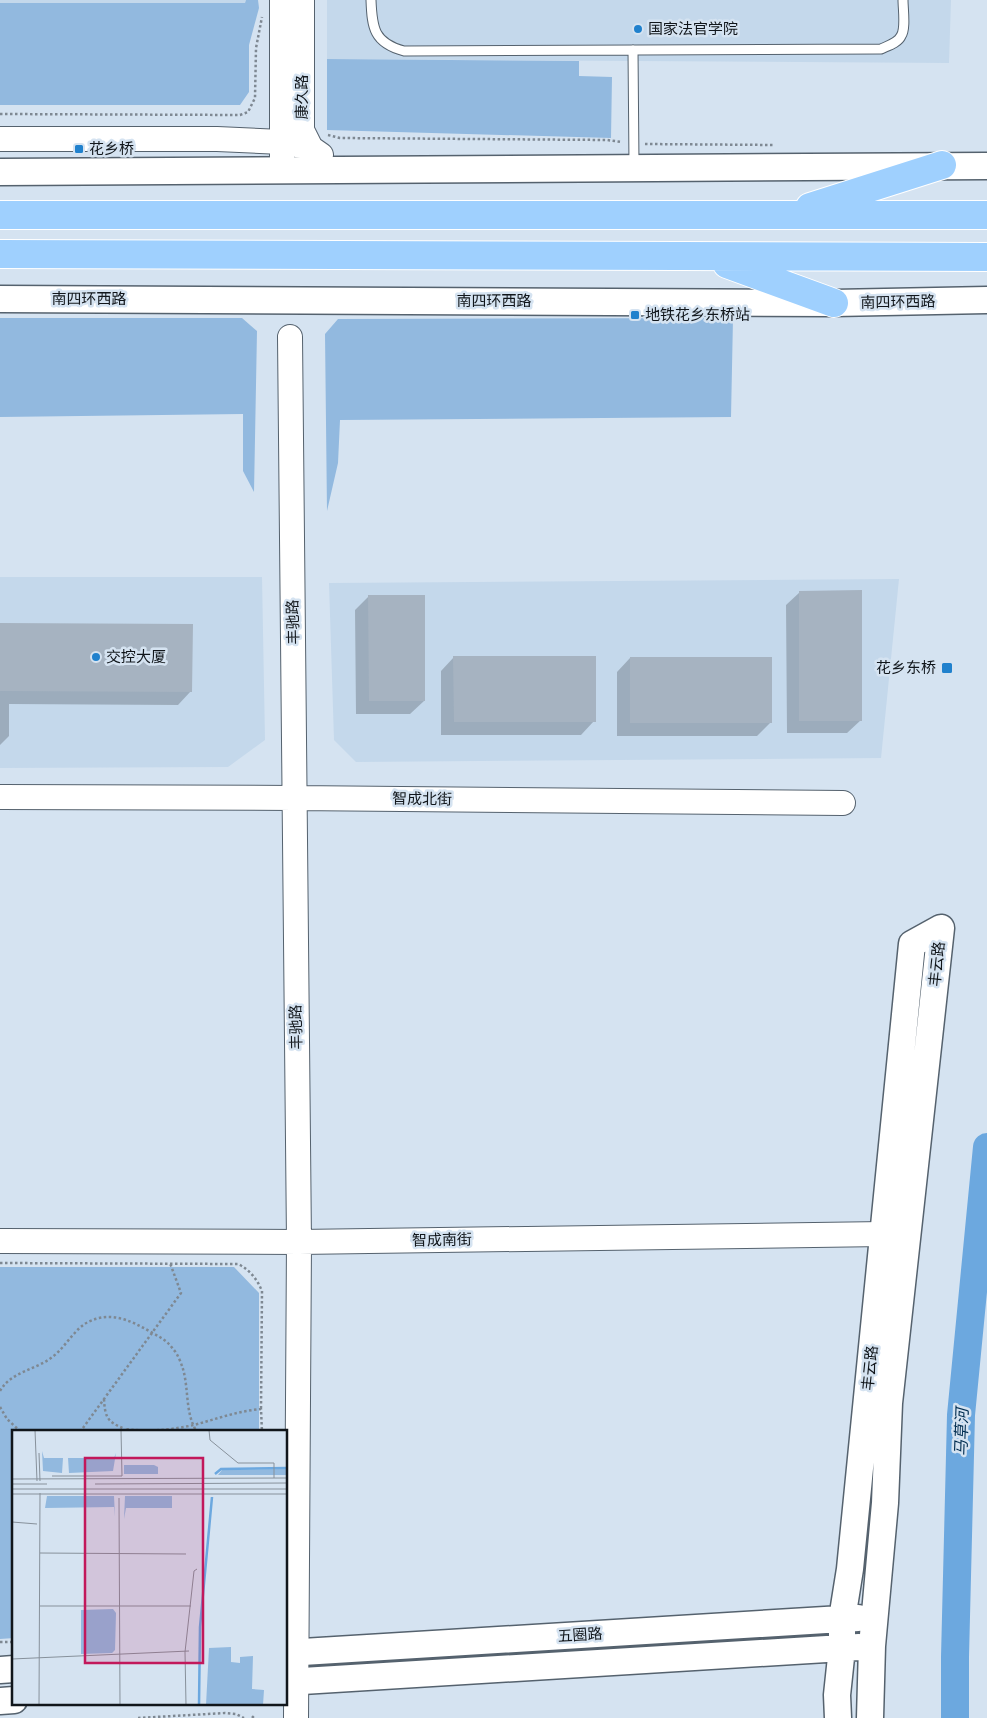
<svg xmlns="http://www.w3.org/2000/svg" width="987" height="1718" viewBox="0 0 987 1718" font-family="Helvetica,'Noto Sans SC',sans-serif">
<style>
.built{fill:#c4d8eb}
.green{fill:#92b9df}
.shadow{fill:#0003}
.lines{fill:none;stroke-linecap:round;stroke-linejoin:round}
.river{stroke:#6ca8df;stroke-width:28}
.building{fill:#a6b3c1}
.service-casing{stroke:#55626e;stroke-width:11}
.tertiary-casing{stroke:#55626e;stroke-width:26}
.secondary-casing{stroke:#55626e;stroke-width:29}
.trunk-casing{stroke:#fff;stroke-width:30}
.path{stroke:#7e8892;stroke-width:2.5;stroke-dasharray:2.5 2.5;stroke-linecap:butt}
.service{stroke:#fff;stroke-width:9}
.tertiary{stroke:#fff;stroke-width:24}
.secondary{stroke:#fff;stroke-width:26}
.trunk{stroke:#9fd0fe;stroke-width:28}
.poi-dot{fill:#2081cd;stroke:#d5e3f1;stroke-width:2}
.labels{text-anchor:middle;stroke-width:5;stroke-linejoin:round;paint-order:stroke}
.poi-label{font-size:15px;fill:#11161b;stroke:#d5e3f1;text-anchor:start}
.street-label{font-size:15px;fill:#11161b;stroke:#d5e3f1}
.water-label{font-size:16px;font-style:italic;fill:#002d50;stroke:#d5e3f1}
.inset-river{fill:none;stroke:#6ca8df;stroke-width:2.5}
.inset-road{fill:none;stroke:#87919b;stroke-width:1}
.view{fill:#c2185b;fill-opacity:0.15;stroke:#c2185b;stroke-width:2.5}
.inset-edge{fill:none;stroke:#11161b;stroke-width:2.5}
</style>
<rect width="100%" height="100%" fill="#d5e3f1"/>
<!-- built -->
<path class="built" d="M0,0H246L245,3H0Z
M327,0H951L949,63L327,59Z
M0,577H262L265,740L228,767L0,768Z
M899,579L881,758L356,762L334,740L329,583Z"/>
<!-- green -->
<path class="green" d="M246,0H258L259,8L249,45V92L240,105H0V3H245Z
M327,59L579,61V76L612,77L611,138L327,130Z
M0,318H242L257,331L254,492L243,471V414L0,417Z
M733,318L731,417L340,420L338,463L327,511L325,334L338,319Z
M0,1267H234L259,1293V1432H14V1638L0,1639Z"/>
<!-- shadow -->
<path class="shadow" d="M800,592L861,720L847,733H787L786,605Z
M369,596L424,701L410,714H356L355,610Z
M0,624L191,691L178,705L9,704V736L0,745Z
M454,657L594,721L581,735H441V671Z
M630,658L771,722L757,736H617V672Z"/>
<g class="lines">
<!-- river -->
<path class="river" d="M955,1718V1657L961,1415L987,1147"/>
</g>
<!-- building -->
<path class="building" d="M862,590V721H799V591Z
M368,595H425V701H369Z
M0,623L193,624L192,692L0,691Z
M453,656H596V722H454Z
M630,657H772V723H630Z"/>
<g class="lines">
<defs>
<path id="service" d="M371,0C372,28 374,43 404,51L881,49C887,46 898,43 901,36C906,29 903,9 903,0
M633,50L634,165"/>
<path id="tertiary" d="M302,0V130L311,148L321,155
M0,139H217L282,142L311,148
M282,158V0
M290,337L299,1242L296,1718
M0,797L294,798L843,803
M0,1241L299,1242L884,1234"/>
<path id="secondary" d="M0,172L987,166
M0,299L834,303L987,300
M286,1653L858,1618
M0,1670L14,1669
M286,1682L859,1647
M0,1701L14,1700
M838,1718L837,1695L842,1648V1619L850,1569L912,944L941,928
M870,1718L872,1646L885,1503L889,1403L941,928"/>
<path id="trunk" d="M810,207L942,165
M0,215H987
M0,254L987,257
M727,264L834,303"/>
</defs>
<!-- service casing -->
<use href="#service" class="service-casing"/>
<!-- tertiary casing -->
<use href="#tertiary" class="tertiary-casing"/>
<!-- secondary casing -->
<use href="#secondary" class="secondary-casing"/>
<!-- trunk casing -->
<use href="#trunk" class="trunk-casing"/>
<!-- path -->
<path class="path" d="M0,114L240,115L248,112L255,98L256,48L262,17
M328,135L340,138L607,140L622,142
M645,144L774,145
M0,1263L238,1264C250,1270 257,1279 262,1291L261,1409
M0,1391C12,1370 37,1371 56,1354C67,1344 75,1329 88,1322C110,1311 130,1320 149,1331C158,1336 167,1340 173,1349C178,1354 181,1363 183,1369C189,1390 185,1414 197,1432
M104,1399C105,1417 107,1422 125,1429
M0,1407L7,1419L21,1432
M80,1432L181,1293L170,1263
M123,1432L125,1429C148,1432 171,1430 194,1425C216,1419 238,1411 261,1409L262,1432
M0,1642H14
M138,1718L225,1713L236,1714L244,1718
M252,1718L254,1716"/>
<!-- service -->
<use href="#service" class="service"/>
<!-- tertiary -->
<use href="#tertiary" class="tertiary"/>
<!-- secondary -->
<use href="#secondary" class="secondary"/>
<!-- trunk -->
<use href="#trunk" class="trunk"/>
</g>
<!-- markers -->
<g class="poi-dot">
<circle cx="638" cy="29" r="5"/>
<rect x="74" y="144" width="10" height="10" rx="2.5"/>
<rect x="630" y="310" width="10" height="10" rx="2.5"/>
<circle cx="96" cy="657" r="5"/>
<rect x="941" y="662" width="12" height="12" rx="2.5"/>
</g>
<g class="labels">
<!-- poi labels -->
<g class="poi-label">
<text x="648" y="34">国家法官学院</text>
<text x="89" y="154">花乡桥</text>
<text x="645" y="320">地铁花乡东桥站</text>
<text x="106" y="662">交控大厦</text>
<text x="936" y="673" text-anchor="end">花乡东桥</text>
</g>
<!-- street labels -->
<g class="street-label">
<text transform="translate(302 97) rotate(-90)" y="5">康久路</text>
<text x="89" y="304">南四环西路</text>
<text x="494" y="306">南四环西路</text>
<text transform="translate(898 302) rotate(-1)" y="5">南四环西路</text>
<text transform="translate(293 622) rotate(-91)" y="5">丰驰路</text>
<text transform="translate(422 799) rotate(1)" y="5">智成北街</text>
<text transform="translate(937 964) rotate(-84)" y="5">丰云路</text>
<text transform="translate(296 1027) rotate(-91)" y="5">丰驰路</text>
<text transform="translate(442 1240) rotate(-1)" y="5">智成南街</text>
<text transform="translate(870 1368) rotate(-84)" y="5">丰云路</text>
<text transform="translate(580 1635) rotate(-4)" y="5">五圈路</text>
</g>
<!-- water labels -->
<g class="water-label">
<text transform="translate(961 1432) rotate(-88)" y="6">马草河</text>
</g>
</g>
<!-- overview -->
<g transform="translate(12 1430)">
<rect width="275" height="275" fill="#d5e3f1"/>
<path d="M30,21L32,28H51L50,43L31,41ZM104,23L101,41L57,43L56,28H102ZM112,35H142L146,37V44H112ZM275,39V45H206L210,40ZM35,66H102L103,87L102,77L33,78ZM113,66H160V78H114L112,89ZM101,179L104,183L103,220L100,223L69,224V180ZM219,217V232L228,233V227L241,226L240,259L252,260L251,275H194L197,218Z" fill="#92b9df"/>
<path class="inset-river" d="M203,44L209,39L275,38M187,275L188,197L200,67"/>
<path class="inset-road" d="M23,0L25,51M109,0L110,46M197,0L198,10L226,33H262V48M27,23L28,51M40,46H110M0,49L275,48M0,54H35M83,54L275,53M0,59H275M0,64H275M107,68L108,275M0,92L25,94M28,123L174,124M28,176H179M0,229L177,221M27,275L28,63M174,275L173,222L182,141L185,139"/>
<path class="view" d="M73,28H191V233H73Z"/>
<rect width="275" height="275" class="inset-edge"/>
</g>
</svg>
